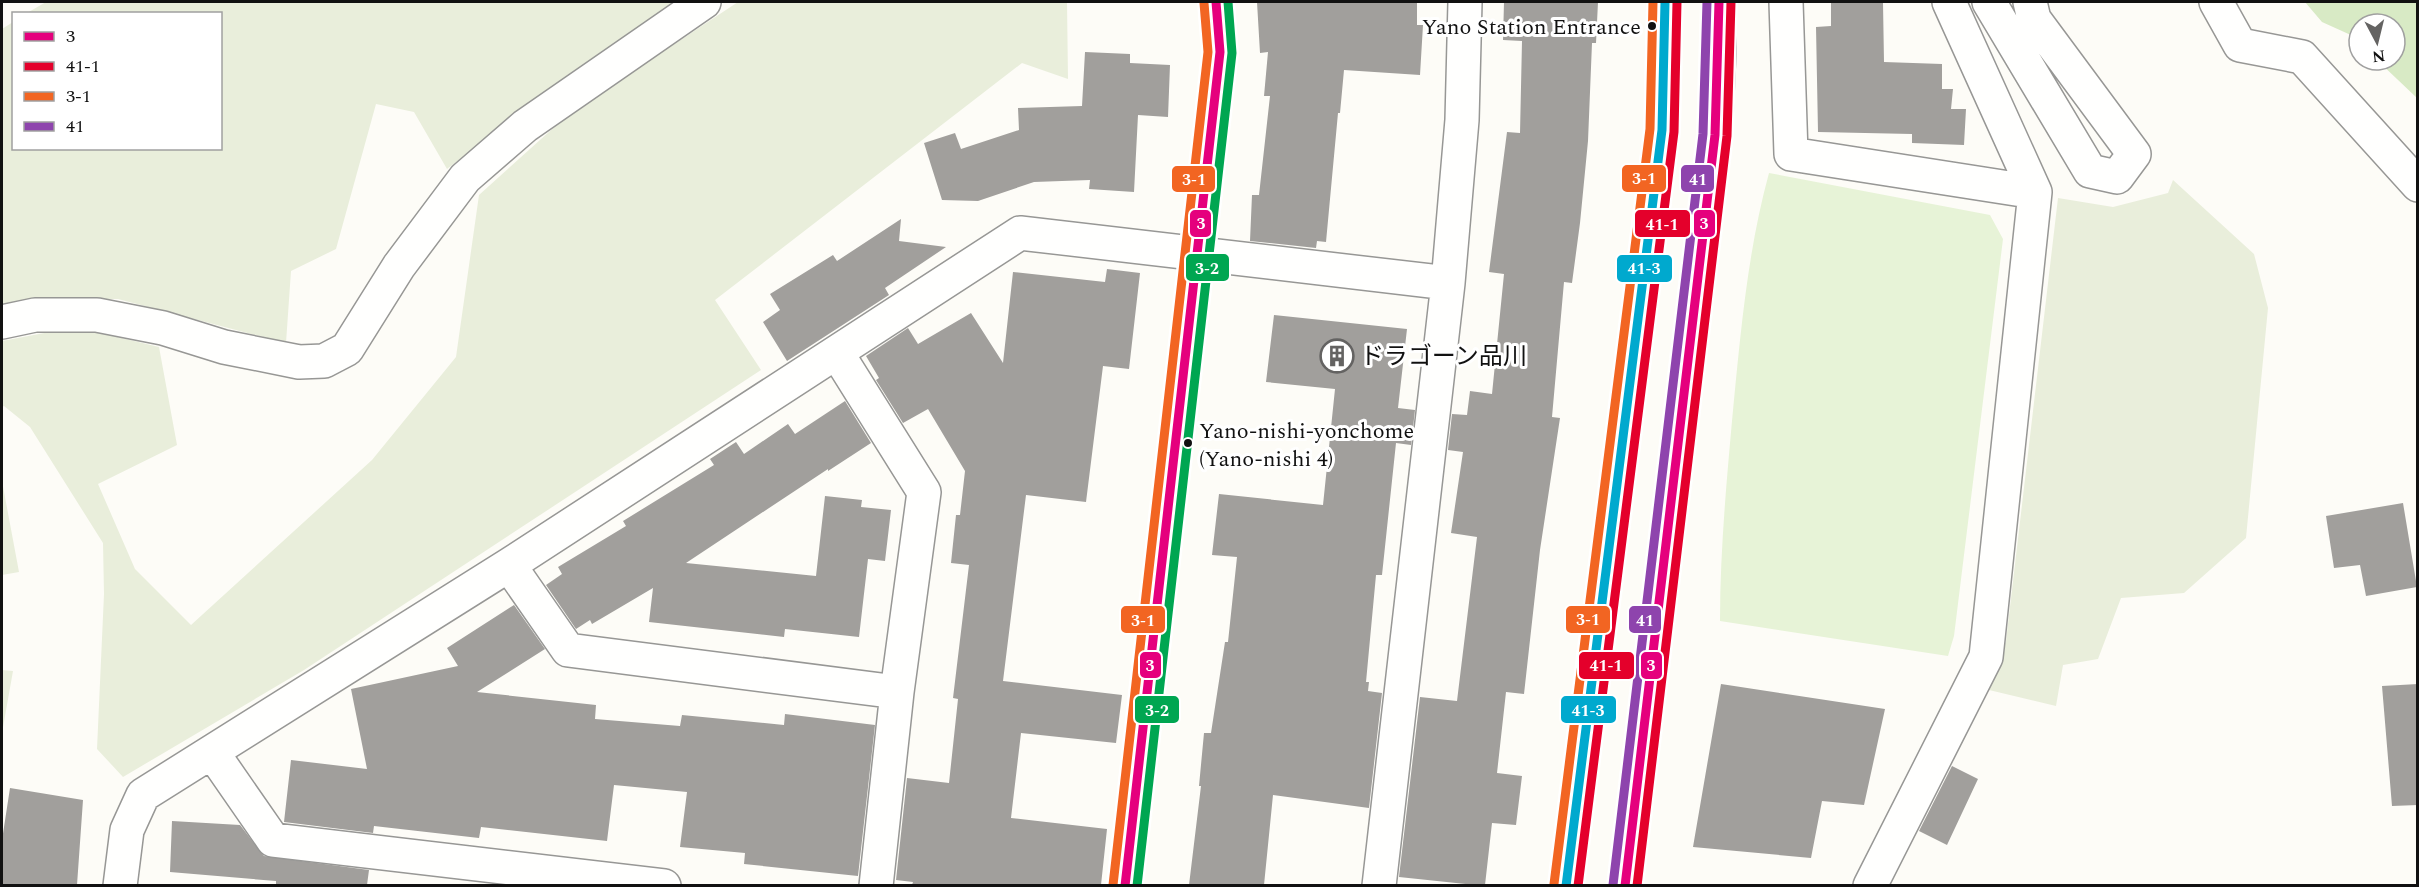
<svg xmlns="http://www.w3.org/2000/svg" width="2419" height="887" viewBox="0 0 2419 887" font-family="Spectral,'Noto Sans JP',serif">
<style>
.green{fill:#e7f3d7}
.forest{fill:#d8eac5}
.cemetery{fill:#e9eedb}
.building{fill:#a19f9c}
.lines{fill:none;stroke-linecap:round;stroke-linejoin:round}
.street-casing{stroke:#979795;stroke-width:36}
.secondary-casing{stroke:#8e8d8b;stroke-width:36}
.primary-casing{stroke:#858482;stroke-width:36}
.street{stroke:#fffffe;stroke-width:33}
.secondary{stroke:#f6f4eb;stroke-width:33}
.primary{stroke:#ede9dc;stroke-width:33}
.bus-1-casing{stroke:#fff;stroke-width:14}
.bus-2-casing{stroke:#fff;stroke-width:14}
.bus-3-casing{stroke:#fff;stroke-width:14}
.bus-4-casing{stroke:#fff;stroke-width:14}
.bus-5-casing{stroke:#fff;stroke-width:14}
.bus-6-casing{stroke:#fff;stroke-width:14}
.bus-1{stroke:#e5007d;stroke-width:9}
.bus-2{stroke:#e4002b;stroke-width:9}
.bus-3{stroke:#f26522;stroke-width:9}
.bus-4{stroke:#8e44ad;stroke-width:9}
.bus-5{stroke:#00a9ce;stroke-width:9}
.bus-6{stroke:#00a651;stroke-width:9}
.bus-dot{fill:#111;stroke:#fff;stroke-width:2}
.labels{text-anchor:middle;stroke-width:6;stroke-linejoin:round;paint-order:stroke}
.bus-label{font-size:22px;fill:#111;stroke:#fff;text-anchor:end}
.poi-label{font-size:24px;fill:#111;stroke:#fff;text-anchor:start}
.line-badge{stroke:#fff;stroke-width:2}
.badge-label{font-size:16px;text-anchor:middle;font-weight:bold;fill:#fff}
</style>
<rect width="100%" height="100%" fill="#fdfcf7"/>
<!-- green -->
<path class="green" d="M1769,173L1990,215L2003,239L1954,636L1948,656L1720,621C1720,554 1726,488 1732,421C1740,339 1747,253 1769,173Z"/>
<!-- forest -->
<path class="forest" d="M2305,2H2417V98L2377,60H2395V24H2359V43L2353,36L2322,22Z"/>
<!-- cemetery -->
<path class="cemetery" d="M46,2H685L570,75L447,169L414,112L376,104L336,249L291,271L286,343L118,299H36L2,305V29L13,22L14,148H220V14L27,13Z
M738,2H1067L1068,79L1022,63L715,300L761,370L304,670L123,777L97,749L104,594L103,543L30,427L4,406L2,407V341L76,327L159,347L177,445L98,484L135,569L191,625L372,460L456,357L479,195L570,113Z
M2173,180L2254,254L2268,308L2246,538L2184,593L2121,598L2098,659L2063,665L2056,706L1989,690L2006,641L2058,198L2113,207L2168,193Z
M2,481L19,572L2,575Z
M2,670L13,671L2,733Z"/>
<!-- building -->
<path class="building" d="M1257,2H1417V25H1423L1420,75L1344,70L1340,113H1338L1326,242L1317,241L1316,248L1250,241L1252,195H1259L1270,96H1264L1268,52L1260,53Z
M1504,2H1598L1596,43H1592L1588,141L1580,223L1572,283L1564,282L1552,417L1560,418L1540,550L1524,694L1506,692L1497,773L1522,776L1516,825L1492,823L1485,885H1475L1399,877L1420,697L1457,701L1477,537L1451,533L1463,452L1448,450L1452,414L1467,415L1470,391L1492,394L1504,274L1489,272L1507,132L1520,133L1522,41L1503,40Z
M1831,3H1883L1884,62L1942,64V89H1953L1951,109H1966L1964,145L1912,143V134L1818,132L1816,27L1831,26Z
M1085,52L1130,54V63L1170,65L1168,117L1138,115L1134,192L1089,189L1090,180L1034,182L978,201L942,200L924,143L955,133L961,149L1019,130L1018,108L1082,106Z
M901,219L899,241L946,247L885,288L889,295L787,361L763,322L780,310L770,294L833,255L837,261Z
M1107,269L1140,273L1129,369L1103,366L1086,502L1026,495L1003,681L1122,695L1116,743L1021,733L1011,818L1107,829L1101,885H912L913,882L896,880L907,778L949,783L958,699L953,698L969,565L951,563L956,515H960L965,471L928,409L903,423L876,380L879,378L866,356L908,328L918,344L971,313L1003,363L1013,272L1105,282Z
M1274,315L1407,329L1398,408L1415,410L1411,445L1396,443L1382,575H1376L1366,682H1369L1368,691L1382,693L1369,808L1273,795L1264,885H1189L1201,786H1199L1204,733H1211L1225,642H1228L1237,557L1212,555L1219,494L1323,505L1335,389L1266,382Z
M845,401L871,443L828,471V469L686,563L816,576L825,496L862,500L861,507L891,510L885,561L868,559L859,637L785,629L784,637L649,622L653,588L592,624L590,620L576,629L546,585L562,574L558,567L626,526L623,521L714,465L710,459L736,442L744,454L788,424L795,434Z
M2403,503L2417,587L2366,596L2360,565L2334,568L2326,516Z
M514,605L545,649L477,692L596,705L595,719L680,726L682,715L784,725L785,714L875,725L858,876L744,864L745,853L680,847L687,792L614,785L607,841L481,827L479,838L374,826L373,833L284,822L291,760L367,769L351,689L458,666L447,648Z
M1721,684L1885,709L1864,805L1822,801L1811,858L1693,847Z
M2418,684V805L2392,806L2382,686Z
M1952,766L1978,779L1947,845L1919,831Z
M10,788L83,800L77,885H2V840Z
M172,821L240,825L264,856L369,870L367,885H276V881L170,872Z"/>
<g class="lines">
<defs>
<path id="street" d="M1786,2L1791,154L2035,192
M1989,2L2090,171L2117,177L2134,154L2034,19L2030,2
M2216,2L2240,45L2302,57L2418,185
M2,322L35,315H97L163,328L224,347L299,362L324,361L347,349L399,266L465,178L525,126L704,2
M837,353L924,492L897,692L876,886
M509,565L568,650L897,692
M212,752L273,840L664,886
M120,886L127,830L143,795L509,565L1020,233L1448,283
M1379,886L1448,283L1462,120L1465,2
M1870,886L1986,657L2035,192L1949,2"/>
<path id="secondary" d="M1125,886L1220,52L1216,2"/>
<path id="primary" d="M1566,886L1662,130L1665,2
M1625,886L1715,135L1719,47V2"/>
</defs>
<!-- street casing -->
<use href="#street" class="street-casing"/>
<!-- secondary casing -->
<use href="#secondary" class="secondary-casing"/>
<!-- primary casing -->
<use href="#primary" class="primary-casing"/>
<!-- street -->
<use href="#street" class="street"/>
<!-- secondary -->
<use href="#secondary" class="secondary"/>
<!-- primary -->
<use href="#primary" class="primary"/>
<defs>
<path id="bus-1" d="M1125,886L1220,52L1216,2
M1625,886L1715,135L1719,2"/>
<path id="bus-2" d="M1578,886L1674,132L1677,2
M1637,886L1727,136L1731,2"/>
<path id="bus-3" d="M1554,884L1650,129L1653,2
M1113,885L1208,52L1204,3"/>
<path id="bus-4" d="M1613,885L1703,134L1707,2"/>
<path id="bus-5" d="M1566,886L1662,130L1665,2"/>
<path id="bus-6" d="M1137,886L1232,53L1228,2"/>
</defs>
<!-- bus-1 casing -->
<use href="#bus-1" class="bus-1-casing"/>
<!-- bus-2 casing -->
<use href="#bus-2" class="bus-2-casing"/>
<!-- bus-3 casing -->
<use href="#bus-3" class="bus-3-casing"/>
<!-- bus-4 casing -->
<use href="#bus-4" class="bus-4-casing"/>
<!-- bus-5 casing -->
<use href="#bus-5" class="bus-5-casing"/>
<!-- bus-6 casing -->
<use href="#bus-6" class="bus-6-casing"/>
<!-- bus-1 -->
<use href="#bus-1" class="bus-1"/>
<!-- bus-2 -->
<use href="#bus-2" class="bus-2"/>
<!-- bus-3 -->
<use href="#bus-3" class="bus-3"/>
<!-- bus-4 -->
<use href="#bus-4" class="bus-4"/>
<!-- bus-5 -->
<use href="#bus-5" class="bus-5"/>
<!-- bus-6 -->
<use href="#bus-6" class="bus-6"/>
</g>
<!-- icons -->
<defs>
<symbol id="building-ring" viewBox="-11 -11 22 22"><circle r="9.5" fill="#fff" stroke="#646362" stroke-width="1.5"/><path d="M-4-6H4V6H1V3H-1V6H-4ZM-2.5-4.3h1.7v1.8h-1.7ZM.8-4.3h1.7v1.8H.8ZM-2.5-1h1.7V.8h-1.7ZM.8-1h1.7V.8H.8Z" fill="#646362"/></symbol>
</defs>
<g fill-rule="evenodd">
<use href="#building-ring" x="1318" y="337" width="38" height="38"/>
</g>
<!-- markers -->
<g class="bus-dot">
<circle cx="1652" cy="26" r="5"/>
<circle cx="1188" cy="443" r="5"/>
</g>
<g class="labels">
<!-- bus labels -->
<g class="bus-label">
<text x="1641" y="34">Yano Station Entrance</text>
<text x="1199" y="438" text-anchor="start">Yano-nishi-yonchome<tspan x="1199" dy="28">(Yano-nishi 4)</tspan></text>
</g>
<!-- poi labels -->
<g class="poi-label">
<text x="1360" y="364">ドラゴーン品川</text>
</g>
</g>
<g class="line-badge">
<rect x="1621" y="164" width="46" height="29" rx="6" fill="#f26522"/>
<rect x="1680" y="164" width="35" height="29" rx="6" fill="#8e44ad"/>
<rect x="1171" y="165" width="45" height="28" rx="6" fill="#f26522"/>
<rect x="1189" y="209" width="23" height="29" rx="6" fill="#e5007d"/>
<rect x="1693" y="209" width="23" height="29" rx="6" fill="#e5007d"/>
<rect x="1634" y="209" width="57" height="29" rx="6" fill="#e4002b"/>
<rect x="1185" y="253" width="45" height="29" rx="6" fill="#00a651"/>
<rect x="1616" y="254" width="57" height="29" rx="6" fill="#00a9ce"/>
<rect x="1565" y="605" width="46" height="29" rx="6" fill="#f26522"/>
<rect x="1628" y="605" width="34" height="29" rx="6" fill="#8e44ad"/>
<rect x="1120" y="605" width="46" height="29" rx="6" fill="#f26522"/>
<rect x="1139" y="651" width="23" height="28" rx="6" fill="#e5007d"/>
<rect x="1640" y="651" width="23" height="29" rx="6" fill="#e5007d"/>
<rect x="1578" y="651" width="57" height="29" rx="6" fill="#e4002b"/>
<rect x="1134" y="695" width="46" height="29" rx="6" fill="#00a651"/>
<rect x="1560" y="695" width="57" height="29" rx="6" fill="#00a9ce"/>
</g>
<g class="badge-label">
<text x="1644" y="184">3-1</text>
<text x="1698" y="185">41</text>
<text x="1194" y="185">3-1</text>
<text x="1201" y="229">3</text>
<text x="1704" y="229">3</text>
<text x="1662" y="230">41-1</text>
<text x="1207" y="274">3-2</text>
<text x="1644" y="274">41-3</text>
<text x="1588" y="625">3-1</text>
<text x="1645" y="626">41</text>
<text x="1143" y="626">3-1</text>
<text x="1150" y="671">3</text>
<text x="1651" y="671">3</text>
<text x="1606" y="671">41-1</text>
<text x="1157" y="716">3-2</text>
<text x="1588" y="716">41-3</text>
</g>
<!-- border -->
<rect width="2419" height="887" fill="none" stroke="#111111" stroke-width="6"/>
<!-- legend -->
<rect x="12" y="12" width="210" height="138" fill="#ffffff" stroke="#a0a0a0" stroke-width="1.5"/>
<rect x="24" y="32" width="30" height="9" fill="#e5007d" stroke="#a0a0a0" stroke-width="1.5"/>
<text x="66" y="42" font-size="18" fill="#111111">3</text>
<rect x="24" y="62" width="30" height="9" fill="#e4002b" stroke="#a0a0a0" stroke-width="1.5"/>
<text x="66" y="72" font-size="18" fill="#111111">41-1</text>
<rect x="24" y="92" width="30" height="9" fill="#f26522" stroke="#a0a0a0" stroke-width="1.5"/>
<text x="66" y="102" font-size="18" fill="#111111">3-1</text>
<rect x="24" y="122" width="30" height="9" fill="#8e44ad" stroke="#a0a0a0" stroke-width="1.5"/>
<text x="66" y="132" font-size="18" fill="#111111">41</text>
<!-- north arrow -->
<g transform="translate(2377 42) rotate(173)"><circle r="28" fill="#ffffff" stroke="#a0a0a0" stroke-width="1.5"/>
<path d="M0-4.5L10 22L0 15L-10 22Z" fill="#646362"/>
<text y="-9" font-size="16" font-weight="bold" text-anchor="middle" fill="#111111">N</text>
</g>
</svg>
